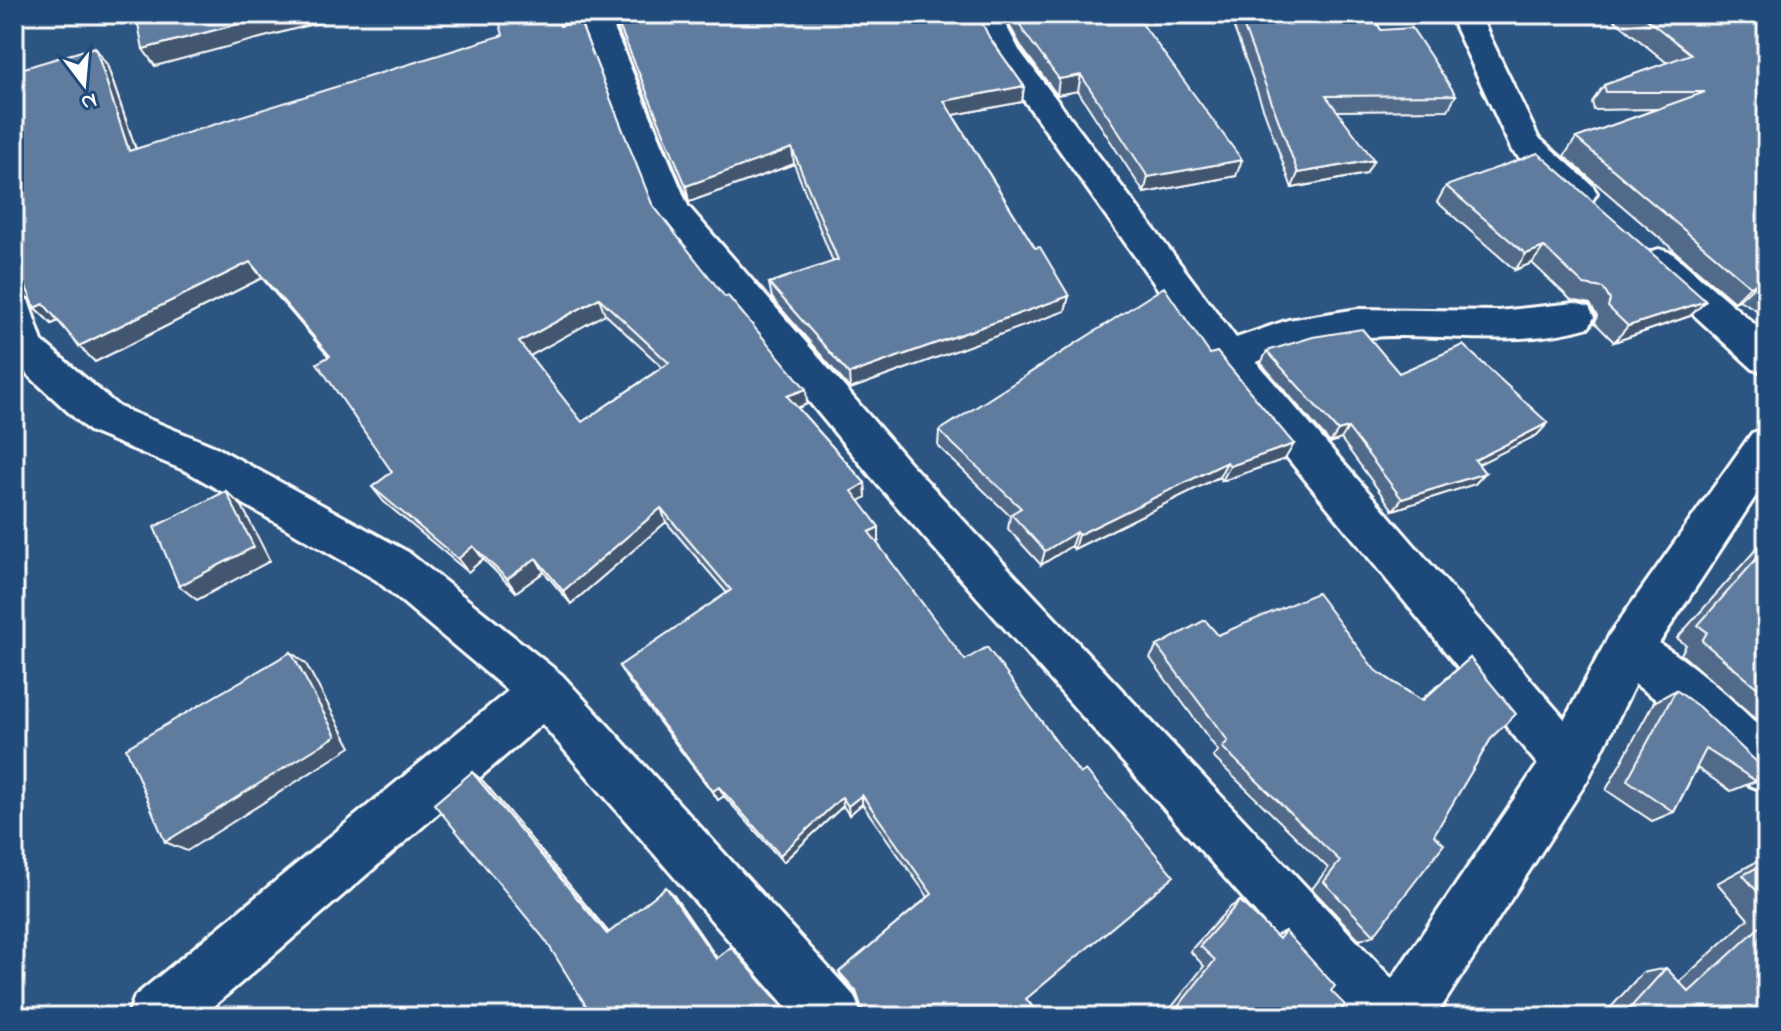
<svg xmlns="http://www.w3.org/2000/svg" width="1781" height="1031" viewBox="0 0 1781 1031" font-family="'Indie Flower',sans-serif">
<style>
.lines{fill:none;stroke-linecap:round;stroke-linejoin:round}
.street-casing{stroke:#fff;stroke-width:6}
.secondary-casing{stroke:#fff;stroke-width:6}
.street{fill:#1f4a7a;fill-rule:evenodd}
.secondary{fill:#1f4a7a;fill-rule:evenodd}
.wall{fill:#516b89;stroke:#fff;stroke-width:2;fill-rule:evenodd}
.shaded-wall{fill:#42576f;stroke:#fff;stroke-width:2}
.building{fill:#5e7c9f;stroke:#fff;stroke-width:2;fill-rule:evenodd}
</style>
<rect width="100%" height="100%" fill="#2c5582"/>
<filter id="ink" filterUnits="userSpaceOnUse"><feTurbulence type="fractalNoise" baseFrequency=".0125" numOctaves="2"/><feDisplacementMap in="SourceGraphic" scale="16" xChannelSelector="R" yChannelSelector="G"/><feConvolveMatrix kernelMatrix="1 2 1 2 8 2 1 2 1" color-interpolation-filters="sRGB"/></filter>
<g filter="url(#ink)">
<g class="lines">
<defs>
<path id="street" d="M578,14H608L688,206L908,461L1408,996L1416,1017H1348L878,485L659,220Z
M970,14H1000L1019,50L1236,338L1288,320L1358,309L1498,311L1575,303L1589,307L1594,317L1589,327C1513,350 1433,330 1357,338C1322,341 1289,350 1256,362L1587,745L1594,763L1587,781L1569,788L1551,781L1214,368L990,52Z
M1449,14H1479L1538,137L1592,185L1597,193L1592,201L1580,205L1568,201L1512,151Z
M1659,249L1672,253L1767,335V373L1753,369L1646,271L1641,262L1646,253Z
M14,296L28,300L42,341L119,407L216,447L408,552L562,675L854,996L862,1017H795L542,724L201,1017H127L135,996L508,691L376,580L186,471L89,431L14,362Z
M1627,628C1680,648 1726,695 1767,733V792L1749,785L1679,716L1610,666L1603,650L1610,634Z"/>
<path id="secondary" d="M1767,428V479L1644,666L1587,781L1435,1017H1372L1380,996L1551,745L1610,634L1752,433Z"/>
</defs>
<!-- street casing -->
<use href="#street" class="street-casing"/>
<!-- secondary casing -->
<use href="#secondary" class="secondary-casing"/>
<!-- street -->
<use href="#street" class="street"/>
<!-- secondary -->
<use href="#secondary" class="secondary"/>
</g>
<!-- wall -->
<path class="wall" d="M1003,14H1135L1236,176L1144,193L1078,91L1057,95L1022,48Z
M1229,14H1371L1381,30L1456,95L1448,110L1337,111L1366,174L1292,188Z
M1607,14H1767V316L1739,300L1734,302L1564,156L1576,138L1657,109L1594,110L1592,102L1604,85L1667,63Z
M615,16L989,37L1024,86L1022,102L953,115L1035,248L1069,296L1065,311L850,389L772,298L769,283L833,262L794,164L689,202L619,33Z
M561,25L652,204L807,404L798,408L865,483L866,497L859,501L879,527V541L877,542L1027,1000L1041,1017H593L483,781L609,933L672,893L717,958L792,1017L863,1015L857,995L841,977L839,972L928,897L862,804L849,815L843,806L783,862L724,796L718,800L626,678L619,666L727,593L666,522L571,604L544,572L516,592L483,559L468,572L384,502L372,487L392,472L329,357L262,278L95,362L58,321L52,324L35,308L22,261L107,65L136,149ZM605,314L662,367L582,422L530,356Z
M1446,186L1706,301L1690,316L1614,342L1595,323L1597,316L1590,304L1571,300L1532,263L1515,270L1437,202Z
M1267,351L1399,373L1548,423L1537,435L1478,464L1485,473L1475,484L1393,510L1341,439L1330,443L1261,363Z
M939,431L1285,459L1222,481L1219,477L1074,549L1071,546L1041,565L1008,529L1010,516L938,446Z
M1767,537V720L1761,723L1681,654L1686,645L1677,638Z
M1218,635L1375,670L1421,700L1470,658L1492,737L1374,935L1360,940L1312,889L1328,868L1213,757L1218,751L1150,658L1157,646Z
M1676,690L1756,781L1731,791L1697,768L1674,812L1652,821L1606,790L1654,702Z
M1767,856V1008L1758,1017H1602L1642,973L1666,968L1679,982L1748,919L1717,883Z
M1240,901L1275,936L1285,931L1331,991L1336,1017H1164L1204,966L1190,951L1229,908Z"/>
<!-- shaded-wall -->
<path class="shaded-wall" d="M276,14H351L155,66L143,49Z
M95,47L107,65L142,168L129,151Z
M1081,75L1078,91L1057,95L1059,79Z
M1024,86L1022,102L943,117L944,101Z
M792,148L794,164L689,202L686,186Z
M1242,160L1236,176L1144,193L1148,177Z
M1374,160L1366,174L1292,188L1298,173Z
M1544,247L1532,263L1515,270L1526,254Z
M250,262L262,278L95,362L79,346Z
M1756,284L1739,300L1734,302L1750,286Z
M1069,296L1065,311L850,389L849,374Z
M599,298L605,314L526,358L519,342Z
M1706,301L1690,316L1614,342L1628,326Z
M44,304L60,320L52,324L35,308Z
M806,389L807,404L789,411L787,396Z
M1548,423L1537,435L1465,471L1475,460Z
M1348,428L1341,439L1330,443L1338,431Z
M1294,444L1285,459L1222,481L1230,466Z
M1227,462L1219,477L1074,549L1078,535Z
M1485,473L1475,484L1393,510L1402,499Z
M865,483L866,497L853,505L852,491Z
M226,491L242,506L270,561L197,600L179,586Z
M661,508L666,522L571,604L563,591Z
M879,527V541L870,546L869,532Z
M1076,532L1071,546L1041,565L1045,551Z
M473,546L483,559L468,572L458,559Z
M536,558L544,572L516,592L507,579Z
M291,652L306,664L351,747L187,851L165,842Z
M472,772L483,781L615,940L607,934Z
M719,787L724,796L718,800L713,791Z
M862,795V804L849,815L848,806Z
M842,797L843,806L783,862L780,855Z
M666,887L672,893L721,964L716,959Z"/>
<!-- building -->
<path class="building" d="M136,14H276L143,49Z
M497,14H557L560,26L580,22L652,204L725,297L728,296L806,389L787,396L865,483L852,491L879,527L869,532L965,660L987,647L1080,774L1086,770L1174,876L1026,999L1041,1017H593L546,941L434,804L472,772L607,934L666,887L716,959L731,947L792,1017L864,1015L856,991L839,972L932,894L862,795L848,806L842,797L780,855L719,787L713,791L619,666L731,590L661,508L563,591L536,558L507,579L473,546L458,559L372,487L392,472L317,363L330,356L250,262L79,346L44,304L35,308L16,264L22,261L14,227V71L95,47L129,151L503,35ZM599,298L669,363L582,422L519,342Z
M628,14H978L989,37L1024,86L944,101L1035,248L1040,247L1069,296L849,374L769,283L838,260L792,148L686,186L615,16Z
M1014,14H1135L1242,160L1148,177L1081,75L1059,79L1024,32Z
M1239,14H1371L1381,30L1412,28L1456,95L1326,96L1374,160L1298,173Z
M1640,14H1767V290L1756,284L1750,286L1576,138L1705,92H1606L1604,85L1691,54Z
M1538,153L1706,301L1628,326L1608,307L1610,300L1603,288L1584,285L1544,247L1526,254L1446,186Z
M1164,287L1210,354L1217,352L1294,444L1230,466L1227,462L1078,535L1076,532L1045,551L1011,514L1021,508L939,431Z
M1362,329L1399,373L1463,345L1548,423L1475,460L1485,473L1402,499L1348,428L1338,431L1267,351L1313,337Z
M226,491L254,547L179,586L154,527Z
M1767,547V696L1702,641L1707,632L1698,625Z
M1317,593L1375,670L1422,701L1470,658L1516,714L1492,737L1434,835L1444,844L1374,935L1324,882L1340,861L1222,747L1228,741L1157,646L1205,620L1218,635Z
M291,652L336,736L165,842L126,748Z
M1676,690L1699,707L1762,767L1756,781L1706,749L1674,812L1627,780Z
M1767,862V903L1743,875Z
M1240,901L1279,939L1285,931L1335,986L1331,991L1345,1005L1336,1017H1170L1215,960L1200,946Z
M1767,920V1008L1758,1017H1622L1666,968L1689,992Z"/>
</g>
<!-- margin -->
<rect width="1781" height="1031" fill="none" stroke="#1f4a7a" stroke-width="48"/>
<rect x="24" y="24" width="1733" height="983" fill="none" stroke="#fff" stroke-width="3" filter="url(#ink)"/>
<!-- north arrow -->
<g transform="translate(84 84) rotate(164)" stroke="#1f4a7a" stroke-width="6" paint-order="stroke">
<path d="M0-6L14 30L0 20L-14 30Z" fill="#ffffff"/>
<text y="-12" font-size="22" font-weight="bold" text-anchor="middle" fill="#ffffff">N</text>
</g>
</svg>
